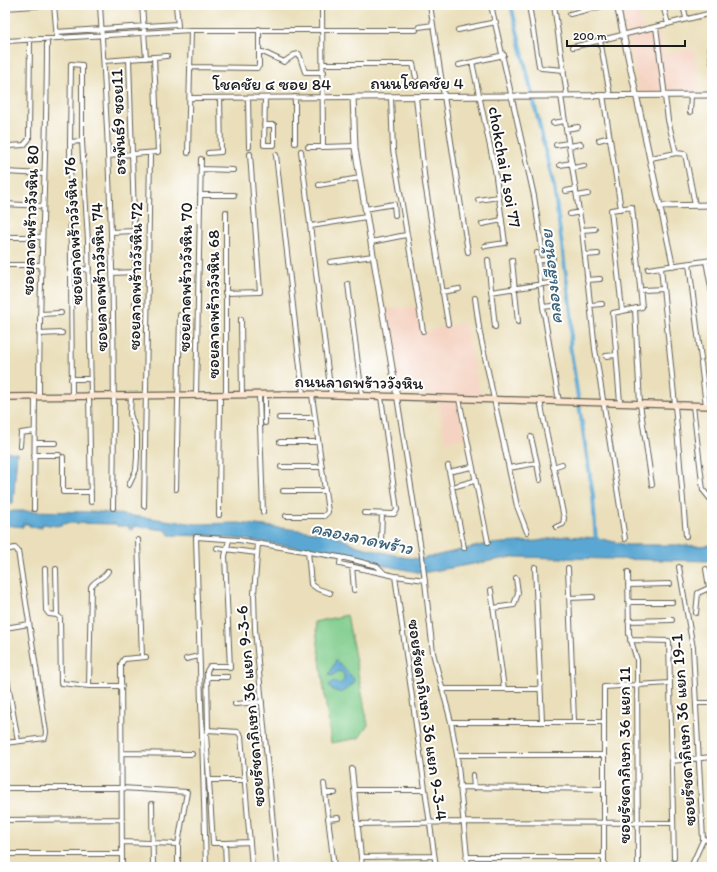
<svg xmlns="http://www.w3.org/2000/svg" width="717" height="872" viewBox="0 0 717 872" font-family="Itim,'Playpen Sans Thai',sans-serif">
<style>
.built{fill:#f5d3c2}
.green{fill:#7fcc8b;stroke:#4e7454}
.water{fill:#5aa7d3;stroke:#3b6278}
.lines{fill:none;stroke-linecap:round;stroke-linejoin:round}
.canal{stroke:#5aa7d3;stroke-width:4}
.minor-casing{stroke:#646053;stroke-width:6}
.tertiary-casing{stroke:#646053;stroke-width:7}
.secondary-casing{stroke:#646053;stroke-width:8}
.minor{stroke:#fff;stroke-width:4}
.tertiary{stroke:#fff;stroke-width:5}
.secondary{stroke:#fce5cf;stroke-width:5.5}
.labels{text-anchor:middle;stroke-width:4;stroke-linejoin:round;paint-order:stroke}
.street-label{font-size:17px;fill:#1c1c1c;stroke:#fff}
.water-label{font-size:18px;font-style:italic;fill:#3b6278;stroke:#fff}
</style>
<rect width="100%" height="100%" fill="#fff"/>
<filter id="ink" filterUnits="userSpaceOnUse"><feTurbulence type="fractalNoise" baseFrequency=".025" numOctaves="2"/><feDisplacementMap in="SourceGraphic" scale="8" xChannelSelector="R" yChannelSelector="G"/><feConvolveMatrix kernelMatrix="1 2 1 2 8 2 1 2 1" color-interpolation-filters="sRGB"/></filter>
<filter id="wash" filterUnits="userSpaceOnUse"><feTurbulence type="fractalNoise" baseFrequency=".012" numOctaves="4" result="noise"/><feDisplacementMap in="SourceGraphic" scale="16" xChannelSelector="R" yChannelSelector="G"/><feGaussianBlur stdDeviation="0.9" result="paint"/><feColorMatrix in="noise" values="0 0 0 0 0 0 0 0 0 0 0 0 0 0 0 0 0 1.4 0 .05"/><feComposite in="paint" operator="in"/></filter>
<g filter="url(#wash)">
<rect width="100%" height="100%" fill="#eadfba"/>
<!-- built -->
<path class="built" d="M620,5H637L643,31L659,29L664,54L694,48L700,93H639Z
M416,306L421,332L464,322L481,395L432,396L426,361L430,395L397,392L383,310Z
M437,401L459,402L465,438L446,442Z"/>
<!-- green -->
<path class="green" d="M347,615L368,725L359,738L331,743L315,622Z"/>
<!-- water -->
<path class="water" d="M5,451L17,453L13,503L5,505Z
M14,511L101,512L197,524L239,523L331,534L358,546L402,557L421,559L487,544L537,541L566,536L598,538L627,545H684L696,546L712,545V561L513,557L422,573L387,566L348,555L249,540L215,537L214,536L169,535L166,530C155,529 146,527 134,526L133,530L129,529V526H117L116,524L67,523L57,526L42,524V528L29,526V524H23V527L5,525V513Z
M336,660L354,679L353,684L341,693L331,689L329,685L333,681L340,684L344,680V675L341,671L337,672L332,676L329,675Z"/>
<g class="lines">
<!-- canal -->
<path class="canal" d="M511,5L554,187L572,320L570,345L593,496L596,543"/>
</g>
</g>
<g filter="url(#ink)">
<g class="lines">
<defs>
<path id="minor" d="M54,5L57,38
M100,5C111,173 116,340 113,508
M142,5L146,58
M176,5L178,26
M322,5L323,147L355,146
M430,5L468,252
M491,5L534,196L542,248
M529,5L539,66L541,68L564,70
M554,5L567,96
M663,5L668,24
M683,5L686,18
M5,8L49,5
M570,14L606,5
M419,27L433,25
M656,27L668,120L676,153
M458,30L496,22
M56,32L177,24
M600,40L610,95
M7,41L191,30H416
M710,45L712,63
M573,47L712,13
M259,52H263L284,62L294,55L299,54L305,72H324
M129,59L135,249
M104,61L167,56
M472,62L495,170L505,243L485,246
M324,64H413L416,77
M459,65L504,55
M191,67L257,68L259,66V29
M5,89V8
M603,95L621,209
M561,96L582,230L595,349L625,539
M295,97V143
M391,97L393,150L423,331
M416,97L425,183L448,324
M190,98L353,97
M248,98L249,147
M690,112L691,95
M553,123L565,121
M264,125H274V145H264L265,98
M566,129L578,127
M599,140L610,137
M70,142L82,141
M5,143L9,146L24,145L29,139L30,39
M556,145L568,143
M569,146L581,144
M308,147H323
M301,151L331,395
M188,153L191,30
M208,153L221,152L220,98
M276,155L303,394
M108,156L158,152L154,57
M651,158L676,153L685,154L695,205
M560,165L572,163
M573,168L584,166
M201,169L233,170
M5,172L44,174
M319,185L360,178
M566,191L576,189
M200,195H234
M577,196L588,194
M478,200L499,197
M5,204L42,206
M660,206L673,266
M365,209L394,204L395,215
M570,214L580,212
M482,224L502,220
M311,226L366,217
M582,230L595,229
M111,232L135,231
M5,237H42
M371,242L406,235
M537,253L543,307L559,402
M585,255L598,254
M488,260L495,327
M512,260L518,322
M538,261L553,258
M706,261L712,293
M330,262L373,256
M689,264L701,359
M5,265H41
M661,268L675,405L686,536
M648,269L712,260
M70,270L89,269
M112,273L135,272
M587,280L600,279
M348,284L362,396
M644,290L663,289
M442,292L459,289
M491,292L556,282
M225,293L260,292L250,154
M475,298L480,334L517,506L527,532
M590,305L602,304
M135,306V254
M543,307L560,305
M635,309L640,404L652,485
M40,314L61,313
M241,319L242,395
M39,334L62,333
M606,356L616,355
M701,363L706,406
M71,379H91
M196,395L201,159
M226,395V212
M259,395L263,512
M265,395V423
M39,397C39,279 47,161 47,43
M72,397L70,142L71,64L82,65V141L88,241L91,397
M89,397L91,502
M397,397L422,556L433,653L451,722L457,755L468,867
M459,399L488,542
M540,401L564,518L563,524L556,527
M620,403L613,313L642,307L632,207L611,210L622,310
M693,406L703,490L712,501
M279,418H315
M531,437L537,463
M280,442H318
M35,443H55
M20,446L21,433L35,431
M34,455H59
M63,457V492H91
M448,466L464,548
M281,467H321
M553,467L562,464
M509,468L537,463L540,480
M453,471L472,467
M129,485L136,470L137,457V435L130,414L131,396
M456,486L474,481
M176,489L180,315
M283,491H325
M144,506L150,156
M34,509L35,397
M364,513L394,514L397,510L381,397
M219,515L220,395
M286,516H324L328,512L312,395
M138,540L142,657
M229,540L225,556L230,668
M381,541L382,514
M258,543L254,594L255,629L277,867
M217,548L257,553
M5,550L15,548L18,551L46,732L45,738L5,743
M308,551L311,584L318,589L330,593
M341,557L340,564L395,576L425,580
M352,566L354,590
M535,567L542,721
M679,567L693,648L703,840L691,867
M568,568L574,721
M45,569L46,610L49,614L57,615L60,618L61,683L89,686H122
M56,569L57,615
M706,569L712,605
M628,572L629,634L637,660L638,867
M395,576L436,867
M628,585L670,584
M491,590L504,689
M569,598L593,597
M628,602H672
M493,608L514,605L518,593L516,578
M696,613L698,593L709,588
M628,621L672,620
M5,628L29,624
M630,640L669,641L674,858
M186,659L199,656
M5,667L18,741
M207,677H228
M89,686L91,587C94,580 104,579 108,571
M442,689H539
M697,703H712
M235,704L262,702
M451,722H604
M208,730L238,732L241,736L252,867
M122,753L192,754
M457,755H604
M671,761L712,757
M352,769L362,867
M473,775L474,788
M210,780H245
M324,784L334,867
M459,787L604,789
M5,788H122L187,792L178,844V867
M354,790H425
M325,793H335
M152,804L153,867
M328,819L338,818
M5,820L122,819
M357,824L462,822L672,823
M703,840L712,839
M122,842L178,844
M225,843H213L206,734L208,730L207,671L210,666H227
M5,854H122
M361,857L434,856
M466,857H604
M122,867L121,664L124,659L146,657
M206,867L196,537L239,540L345,558L377,566L384,573
M226,867L225,843L250,842
M604,867V687L670,683"/>
<path id="tertiary" d="M617,5L660,206L712,205
M397,397L355,148L353,97L712,95"/>
<path id="secondary" d="M5,397L303,394L712,406"/>
</defs>
<!-- minor casing -->
<use href="#minor" class="minor-casing"/>
<!-- tertiary casing -->
<use href="#tertiary" class="tertiary-casing"/>
<!-- secondary casing -->
<use href="#secondary" class="secondary-casing"/>
<!-- minor -->
<use href="#minor" class="minor"/>
<!-- tertiary -->
<use href="#tertiary" class="tertiary"/>
<!-- secondary -->
<use href="#secondary" class="secondary"/>
</g>
</g>
<g class="labels">
<!-- street labels -->
<g class="street-label">
<text x="417" y="89">ถนนโชคชัย 4</text>
<text x="272" y="90">โชคชัย ๔ ซอย 84</text>
<text transform="translate(118 122) rotate(-92)" y="6">อรพันธ์9 ซอย11</text>
<text transform="translate(505 167) rotate(80)" y="6">chokchai 4 soi 77</text>
<text transform="translate(30 220) rotate(-88)" y="6">ซอยลาดพร้าววังหิน 80</text>
<text transform="translate(73 231) rotate(-93)" y="6">ซอยลาดพร้าววังหิน 76</text>
<text transform="translate(135 276) rotate(-89)" y="6">ซอยลาดพร้าววังหิน 72</text>
<text transform="translate(99 277) rotate(-92)" y="6">ซอยลาดพร้าววังหิน 74</text>
<text transform="translate(185 277) rotate(-89)" y="6">ซอยลาดพร้าววังหิน 70</text>
<text transform="translate(213 304) rotate(-90)" y="6">ซอยลาดพร้าววังหิน 68</text>
<text transform="translate(359 382) rotate(1)" y="6">ถนนลาดพร้าววังหิน</text>
<text transform="translate(250 706) rotate(-95)" y="6">ซอยรัชดาภิเษก 36 แยก 9-3-6</text>
<text transform="translate(428 720) rotate(82)" y="6">ซอยรัชดาภิเษก 36 แยก 9-3-4</text>
<text transform="translate(683 730) rotate(-94)" y="6">ซอยรัชดาภิเษก 36 แยก 19-1</text>
<text transform="translate(624 755) rotate(-90)" y="6">ซอยรัชดาภิเษก 36 แยก 11</text>
</g>
<!-- water labels -->
<g class="water-label">
<text transform="translate(551 277) rotate(-96)" y="6">คลองเสือน้อย</text>
<text transform="translate(362 538) rotate(12)" y="6">คลองลาดพร้าว</text>
</g>
</g>
<!-- margin -->
<rect width="717" height="872" fill="none" stroke="#fff" stroke-width="20"/>
<!-- scale -->
<path d="M567 40v6h118v-6" fill="none" stroke="#1c1c1c" stroke-width="2"/>
<text x="573" y="40" font-size="12" fill="#1c1c1c" stroke="#ffffff" stroke-width="3" paint-order="stroke">200 m</text>
</svg>
